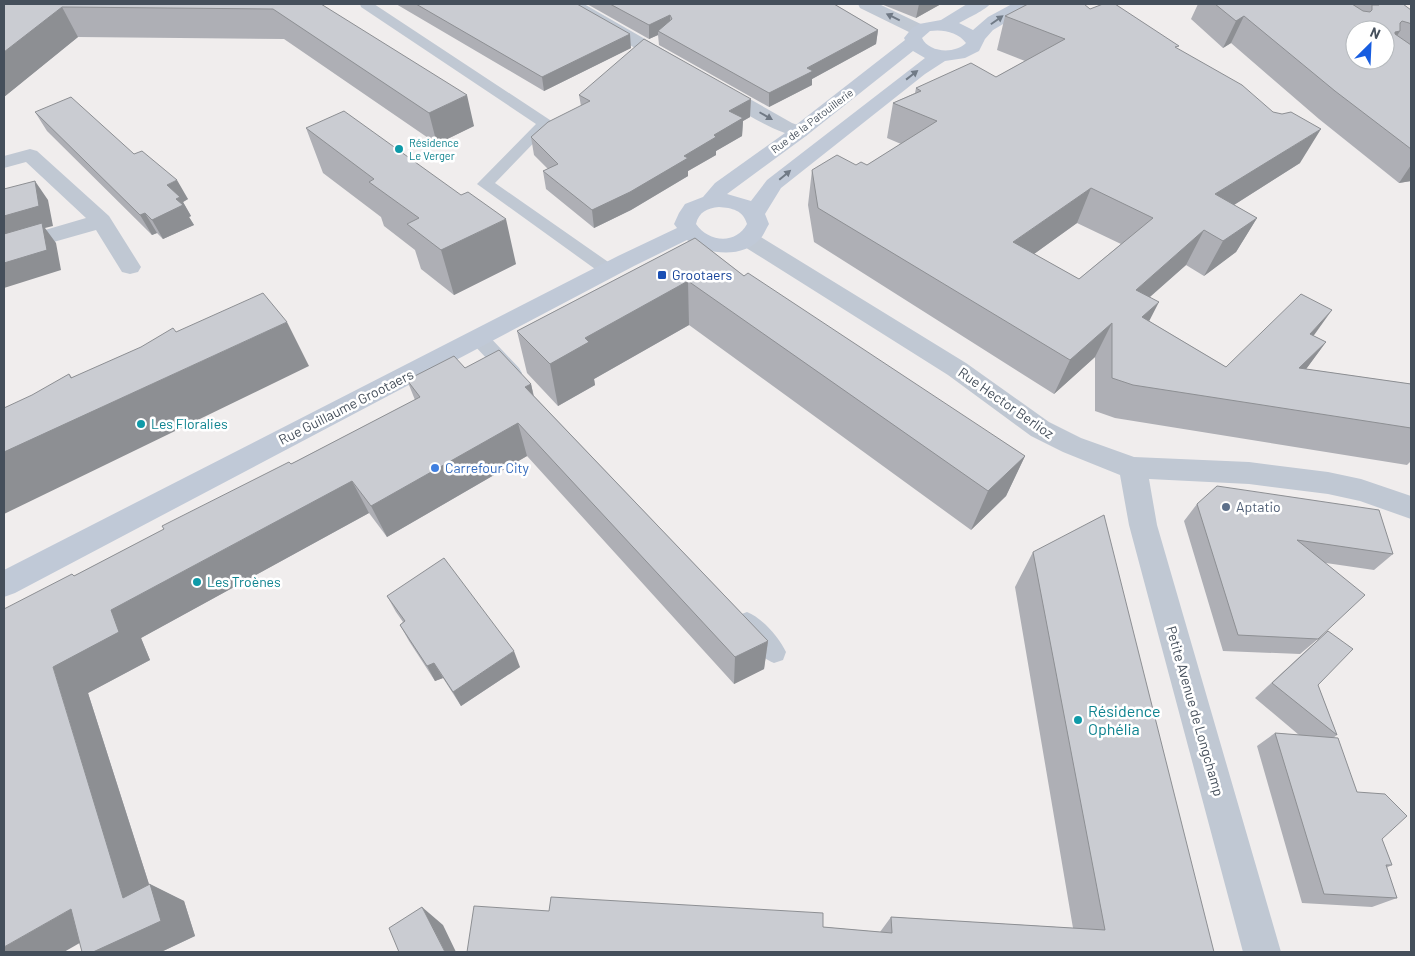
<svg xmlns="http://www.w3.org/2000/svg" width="1415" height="956" viewBox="0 0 1415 956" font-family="Barlow,sans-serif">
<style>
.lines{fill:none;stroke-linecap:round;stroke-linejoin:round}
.lane{fill:#c0c8d3;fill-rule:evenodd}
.street{fill:#c0c8d3;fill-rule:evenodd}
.secondary{fill:#c0c9d7;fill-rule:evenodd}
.wall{fill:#aeafb5;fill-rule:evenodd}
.shaded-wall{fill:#8d8f93}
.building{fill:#caccd2;stroke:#8d8f93;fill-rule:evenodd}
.oneway{fill:#707985}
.oneway2{fill:#707a86}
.culture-dot{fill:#0f9aa8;stroke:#fff;stroke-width:2}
.transit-dot{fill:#1a4fb4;stroke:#fff;stroke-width:2}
.shop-dot{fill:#3f7fe0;stroke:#fff;stroke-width:2}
.service-dot{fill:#5c6f8a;stroke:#fff;stroke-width:2}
.labels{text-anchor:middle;stroke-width:5;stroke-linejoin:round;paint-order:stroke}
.far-street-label{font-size:11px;fill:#454f5b;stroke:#fff}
.far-culture-label{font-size:11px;fill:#0d838f;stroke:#fff;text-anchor:start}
.transit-label{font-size:14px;fill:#164399;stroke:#fff;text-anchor:start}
.street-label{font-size:14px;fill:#454f5b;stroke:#fff}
.culture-label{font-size:14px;fill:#0d838f;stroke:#fff;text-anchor:start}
.shop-label{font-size:14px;fill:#366cbe;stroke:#fff;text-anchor:start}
.service-label{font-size:14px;fill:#4e5e75;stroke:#fff;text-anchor:start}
.near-culture-label{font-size:16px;fill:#0d838f;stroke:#fff;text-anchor:start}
</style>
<rect width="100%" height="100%" fill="#f0eded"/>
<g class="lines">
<!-- lane -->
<path class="lane" d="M360,4H374L550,120L552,123L550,126L495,183L614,266L617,270L614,274L608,276L602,274L477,184L536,124L361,7Z
M479,331L486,333L519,368L522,373L519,378L512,380L505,378L472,343L470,338L472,333Z
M747,612C762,618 779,637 786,652L783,660L774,663C759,657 742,638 735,623L739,615Z"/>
<!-- street -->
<path class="street" d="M564,4H584L678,58L681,62L678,66L672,67L666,66L566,8Z
M858,4H879L925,26L928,30L925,34L919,35L913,34L860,8Z
M718,83L725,85L792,123L806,128L809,132L806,136C785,141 732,105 711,93L709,89L711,85Z
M30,149L37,151L109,216L141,267L138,272L130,274L122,272L96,230L4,256V242L86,218L26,162L4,168V156Z
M748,232L756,234L966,363L1049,422L1081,438L1134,457L1249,462L1328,472L1361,479L1411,496V519L1360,501L1328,494L1249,484L1149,479L1157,525L1281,952H1243L1129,525L1120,475L1063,452L1031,436L948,375L740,244L737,239L740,234Z"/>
<!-- secondary -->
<path class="secondary" d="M967,4H990C987,9 966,19 959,23L973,30L988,17L1012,4H1032L1030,8L993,30L985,39L979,51L965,58L945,61L925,74L781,188L765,214L769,224C766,229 764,234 761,238C744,259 706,255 687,240L634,266L15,593L4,597V570L618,256L677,228L674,224L679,213L685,204L703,197L715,183L792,128L905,40L904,38L912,28L919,24L941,20ZM930,31C943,29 958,32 966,43C955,54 929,53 922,38ZM913,51L925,58L767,180L751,201L727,194L806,136ZM719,207C732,208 743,210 747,224C736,245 708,242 696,224C699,212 707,208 719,207Z"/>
</g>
<!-- wall -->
<path class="wall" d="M4,4H321L474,126L437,144L284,39L78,37L4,97Z
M396,4H577L631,48L544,91Z
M587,4H834L878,30L876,44L812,79V85L769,107L659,45L658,35L649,39Z
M881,4H941L916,18Z
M1198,4H1403L1411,10V181L1399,183L1319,119L1231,43L1223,48L1191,19Z
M1090,9L1177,49L1300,163L1234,205L1257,218L1236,252L1204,276L1186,265L1150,297L1149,321L1226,367L1314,336L1326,342L1306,369L1411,384V461L1407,465L1115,418L1095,411V357L1054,394L814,242L808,205L812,170L856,165H867L901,144L887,138L893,103L915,93L916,88L996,77L1025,61L997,50L1005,16ZM1077,223L1121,244L1079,279L1034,254Z
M579,95L750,117L743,121L742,136L716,151V155L688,171V176L631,210L594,228L546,189L543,171L548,169L534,155L531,137L581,106Z
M35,112L134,154L188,199L183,202L191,216L189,217L194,225L163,239L157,233L152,235L47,131Z
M306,128L516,264L454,295L421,269L415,250L384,226L381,217L323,173Z
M695,238L744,276L1025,456L1006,496L971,530L689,325L594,379L595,385L558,406L527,373L517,331Z
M465,368L531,384L534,396L768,641L764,669L734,684L527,456L387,537L369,513L141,638L150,660L88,693L149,884L184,901L195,936L161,952H82L74,576L415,400L407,380Z
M1197,504L1393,554L1374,570L1326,563L1318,639L1300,654L1223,651L1184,521Z
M1033,552L1214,952H467L823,927L880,932L891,917L1073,928L1015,587Z
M387,596L520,667L461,706L443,678L435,681L409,641L400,625L403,622L396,612Z
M1328,631L1318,685L1337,735L1333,738L1357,792L1382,839L1392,865L1386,868L1397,898L1372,907L1302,903L1257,746L1275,733L1299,735L1255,698L1310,647Z"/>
<!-- shaded-wall -->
<path class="shaded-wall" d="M919,4H941L916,18Z
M62,7L78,37L4,97V52Z
M670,15V29L658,31V35L649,39V25Z
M1244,16L1231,43L1223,48L1236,21Z
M1402,21L1395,32L1400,31L1385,55V47L1400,23Z
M878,30L876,44L812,79V85L769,107V93L807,68Z
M630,34L631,48L544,91L542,77Z
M467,95L474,126L437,144L429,113Z
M751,99L750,117L743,121L742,136L716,151V155L688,171V176L631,210L594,228L592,210L684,156L714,135L729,111Z
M1321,129L1300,163L1196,229L1215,194Z
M1411,165V181L1399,183Z
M177,180L188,199L183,202L191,216L189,217L194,225L163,239L152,220L167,185Z
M35,181L48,200L53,226L45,228L56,243L61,270L4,288V216Z
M1091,188L1077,223L1002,277L1013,242Z
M145,213L157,233L152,235L140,215Z
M1257,218L1236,252L1204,276L1223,241Z
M506,219L516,264L454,295L441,250Z
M1204,230L1186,265L1119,324L1136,290Z
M688,281L689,325L594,379L595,385L558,406L550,364L585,338Z
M1159,302L1141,337L1142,317Z
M1332,310L1307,345L1310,334Z
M287,322L309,366L4,514V452L71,378L69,374L97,409Z
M1112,323L1095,357L1054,394L1070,360Z
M1326,342L1301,376L1299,368Z
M531,384L538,418L525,387Z
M518,423L527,456L387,537L371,506Z
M1025,456L1006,496L971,530L988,491Z
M352,481L369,513L141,638L150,660L88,693L154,900L150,884L184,901L195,936L161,952H93L123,898L53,667L111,610Z
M768,641L764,669L734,684L735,657Z
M514,651L520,667L461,706L453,692Z
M434,663L443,678L435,681L427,666Z
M422,907L443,925L456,952H445Z
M71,909L111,925L64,952H4V947Z"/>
<!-- building -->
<path class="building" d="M4,4H321L467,95L429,113L273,9L62,7L4,52Z
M416,4H577L630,34L542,77Z
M610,4H834L878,30L807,68L813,71L769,93L658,31L672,19L670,15L649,25Z
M1028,4H1084L1090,9L1103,4H1115L1179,46L1175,47L1242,85L1273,112L1282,114L1291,112L1321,129L1215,194L1257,218L1223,241L1204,230L1136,290L1159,302L1142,317L1226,367L1301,294L1332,310L1310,334L1326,342L1299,368L1411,384V428L1133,385L1112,378V323L1070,360L818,208L812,170L837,155L856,165L861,162L867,165L937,121L893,103L921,91L916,88L971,63L996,77L1065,39L1005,16ZM1091,188L1153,218L1079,279L1013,242Z
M1215,4H1352L1363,11L1370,12L1372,10V5H1379V4H1403L1411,10V24L1409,23L1402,21L1400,23V31L1395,32V34L1411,45V149L1335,91L1244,16L1236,21ZM1355,30H1385V60H1355Z
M644,39L751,99L729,111L743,118L714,135L716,137L684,156L688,158L630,192L592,210L543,171L558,164L531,137L548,122L590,101L579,95Z
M71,97L134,154L142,151L177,180L167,185L180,197L176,199L183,205L152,220L145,213L140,215L35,112Z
M344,111L461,195L468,192L506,219L441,250L407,224L419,218L369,182L374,179L306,128Z
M35,181L39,206L4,216V189Z
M42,223L47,250L4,263V234Z
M695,238L744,276L748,273L1025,456L988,491L688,281L585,338L589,342L550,364L517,331Z
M263,293L287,322L4,452V408L32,395L69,374L71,378L141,347L173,328L176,332Z
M499,350L531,384L525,387L768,641L735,657L518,423L371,506L352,481L111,610L119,632L53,667L123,898L150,884L161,921L93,952H82L71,909L4,947V609L72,574L74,576L164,529L162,526L289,462L291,464L297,461L420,397L407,380L454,356L465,368Z
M1217,486L1379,510L1393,554L1297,540L1365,595L1318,639L1238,635L1197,504Z
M1104,515L1214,952H467L474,906L549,911L551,897L823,913V927L892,933L891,917L1105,930L1033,552Z
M444,558L514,651L453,692L434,663L427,666L400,625L405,621L387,596Z
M1328,631L1353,649L1318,685L1337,735L1272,683Z
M1275,733L1338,738L1357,792L1385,794L1407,816L1382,839L1392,865H1386L1397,898L1324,894Z
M422,907L445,952H399L389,928Z"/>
<!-- one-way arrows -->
<defs><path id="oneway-solid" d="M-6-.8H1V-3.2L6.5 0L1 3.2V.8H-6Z" transform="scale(1.25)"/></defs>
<g class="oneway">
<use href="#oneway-solid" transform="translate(893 17) rotate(-154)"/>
<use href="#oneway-solid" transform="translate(766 116) rotate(30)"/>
</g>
<g class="oneway2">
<use href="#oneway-solid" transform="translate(997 20) rotate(-35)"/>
<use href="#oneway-solid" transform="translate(912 75) rotate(-38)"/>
<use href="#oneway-solid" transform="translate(785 175) rotate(-40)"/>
</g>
<!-- markers -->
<g class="culture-dot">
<circle cx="399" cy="149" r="5"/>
<circle cx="141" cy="424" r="5"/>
<circle cx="197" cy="582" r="5"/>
<circle cx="1078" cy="720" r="5"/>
</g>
<rect class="transit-dot" x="657" y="270" width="10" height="10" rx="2.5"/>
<circle class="shop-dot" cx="435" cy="468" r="5"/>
<circle class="service-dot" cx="1226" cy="507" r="5"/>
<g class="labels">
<!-- far-street labels -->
<g class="far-street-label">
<text transform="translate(812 121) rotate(-37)" y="4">Rue de la Patouillerie</text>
</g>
<!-- far-culture labels -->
<g class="far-culture-label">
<text x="409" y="147">Résidence<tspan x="409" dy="13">Le Verger</tspan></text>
</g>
<!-- transit labels -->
<g class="transit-label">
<text x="672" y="280">Grootaers</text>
</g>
<!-- street labels -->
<g class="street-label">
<text transform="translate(1006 403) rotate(35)" y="5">Rue Hector Berlioz</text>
<text transform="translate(346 407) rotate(-27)" y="5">Rue Guillaume Grootaers</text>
<text transform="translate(1195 711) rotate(74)" y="5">Petite Avenue de Longchamp</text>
</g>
<!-- culture labels -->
<g class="culture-label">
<text x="151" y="429">Les Floralies</text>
<text x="207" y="587">Les Troènes</text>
</g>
<!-- shop labels -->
<g class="shop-label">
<text x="445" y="473">Carrefour City</text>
</g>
<!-- service labels -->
<g class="service-label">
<text x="1236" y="512">Aptatio</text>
</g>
<!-- near-culture labels -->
<g class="near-culture-label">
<text x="1088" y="717">Résidence<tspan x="1088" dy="18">Ophélia</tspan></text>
</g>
</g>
<!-- border -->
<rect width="1415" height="956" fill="none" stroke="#454f5b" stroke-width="10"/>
<!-- north arrow -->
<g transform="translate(1370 45) rotate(24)"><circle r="24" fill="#ffffff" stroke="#b5b9bd"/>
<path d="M0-4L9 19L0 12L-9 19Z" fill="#175de0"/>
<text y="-8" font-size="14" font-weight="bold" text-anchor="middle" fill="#454f5b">N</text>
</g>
</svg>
